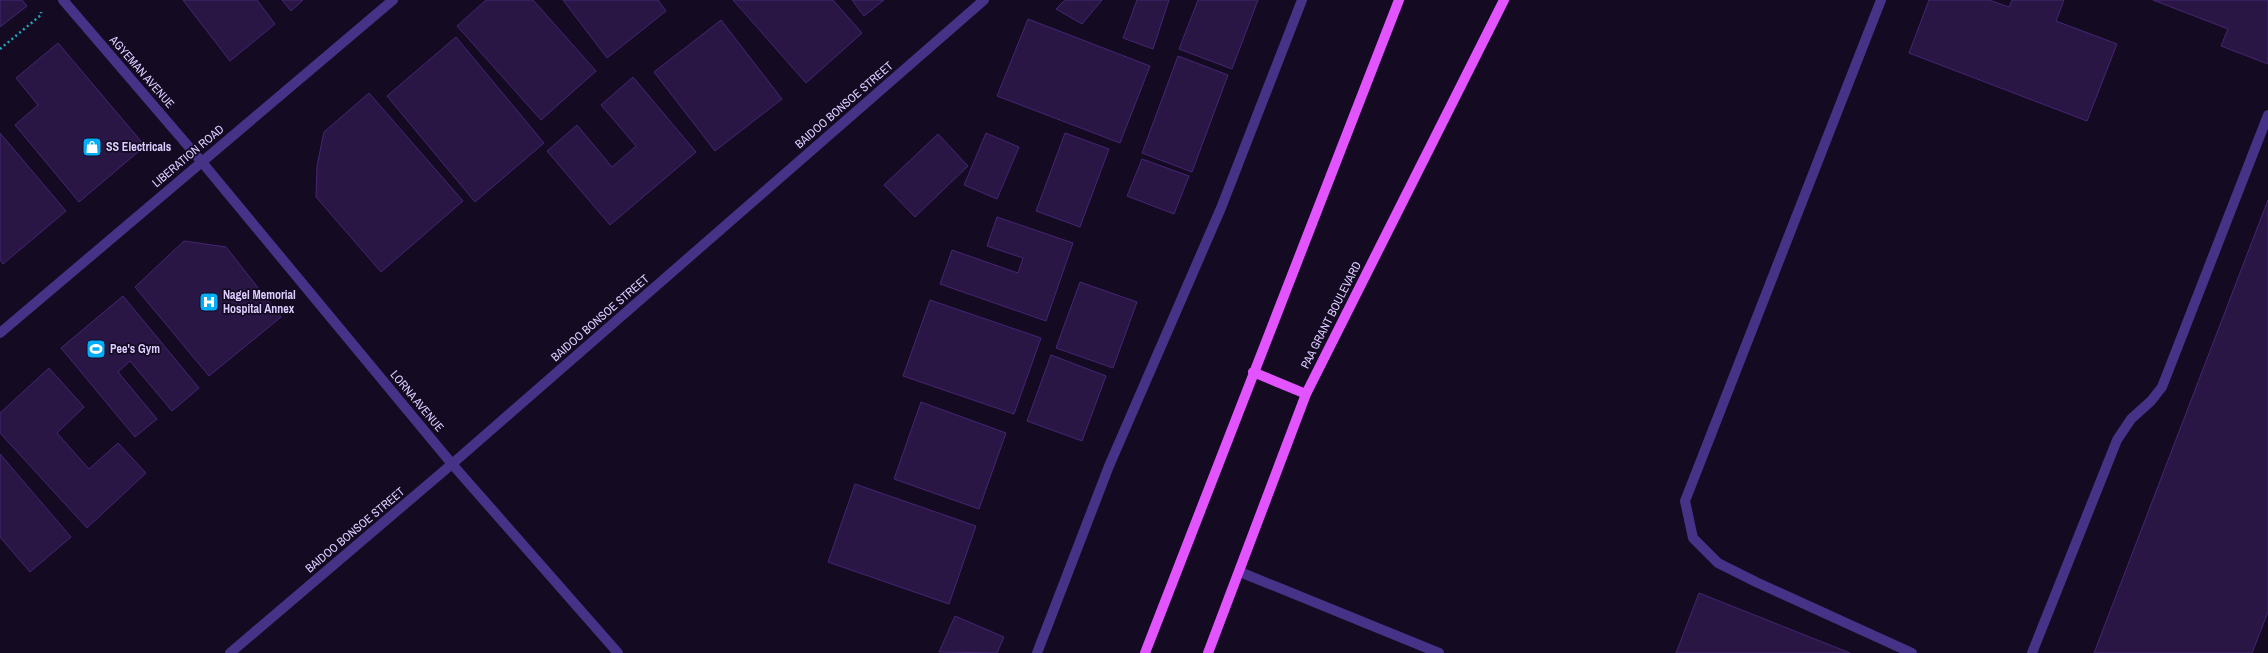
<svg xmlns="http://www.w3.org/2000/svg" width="2268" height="653" viewBox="0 0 2268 653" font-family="'Archivo Narrow',sans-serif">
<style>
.building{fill:#291645;stroke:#452574}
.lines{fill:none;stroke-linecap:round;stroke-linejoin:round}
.path{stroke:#22a7be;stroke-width:2.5;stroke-dasharray:2 3;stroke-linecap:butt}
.minor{stroke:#463286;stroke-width:10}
.major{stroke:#e254ff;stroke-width:10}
.labels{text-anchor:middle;stroke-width:3.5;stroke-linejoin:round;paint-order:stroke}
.street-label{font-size:12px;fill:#ddcdff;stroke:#140b23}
.poi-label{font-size:12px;font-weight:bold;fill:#ddcdff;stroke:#140b23;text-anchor:start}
</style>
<rect width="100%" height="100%" fill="#140b23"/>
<!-- building -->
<path class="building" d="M0,0H22L27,6L0,27Z
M183,0H257L275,24L230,61Z
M282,0H303L291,11Z
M486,0H533L596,71L541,120L457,26Z
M563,0H658L666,11L607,58Z
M733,0H833L862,33L806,83Z
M852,0H884L864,16Z
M1065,0H1102L1082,24L1056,9Z
M1137,0H1169L1153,49L1123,38Z
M1198,0H1258L1232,69L1179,49Z
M1929,0H1989L2009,7L2012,0H2064L2056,21L2117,44L2087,121L1909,53Z
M2153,0H2268V64L2221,46L2228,29Z
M1028,19L1150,66L1120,143L997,96Z
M721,20L782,99L715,151L654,72Z
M456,37L544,143L475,202L387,96Z
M58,43L145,146L79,202L15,125L38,105L16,78Z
M1178,56L1228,75L1192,172L1142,153Z
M633,77L696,152L610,225L547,151L577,125L612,167L636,146L601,105Z
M369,93L463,201L381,272L316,197L317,166L324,132Z
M0,133L66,211L3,264L0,260Z
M986,133L1019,147L997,199L964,185Z
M1065,133L1109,149L1080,227L1036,211Z
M938,134L968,166L915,217L884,185Z
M1142,159L1189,176L1174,214L1127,196Z
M2268,200V612L2252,653H2094Z
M997,217L1073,243L1046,321L940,284L952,250L1018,273L1023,258L987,246Z
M184,241L226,247L281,317L209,376L135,287Z
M1080,282L1137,302L1113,368L1056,348Z
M123,296L199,388L172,411L130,361L118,372L157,419L135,437L61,348Z
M930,300L1041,338L1014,414L903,376Z
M1051,355L1106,376L1082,441L1027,421Z
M49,368L84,407L57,433L89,469L118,443L146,473L87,528L0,433V413Z
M921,402L1006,433L979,509L894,479Z
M0,454L71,537L30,572L0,537Z
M855,484L976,526L949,604L828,562Z
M1699,593L1850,653H1676Z
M955,616L1004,637L997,653L939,652Z"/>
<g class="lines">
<!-- path -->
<path class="path" d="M0,49L41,15V12"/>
<!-- minor -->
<path class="minor" d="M63,0L201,161L452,464L618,653
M1881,0L1685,501L1693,538L1718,563L1756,582L1912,653
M0,333L393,0
M1240,572L1439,653
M230,653L452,464L984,0
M1037,653L1109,466L1221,208L1302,0
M2032,653L2117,440L2131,419L2151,401L2162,387L2268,115"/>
<!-- major -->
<path class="major" d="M1253,372L1306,394
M1145,653L1399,0
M1208,653L1306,394L1504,0"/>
</g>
<!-- icons -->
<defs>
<symbol id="shop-square" viewBox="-11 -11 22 22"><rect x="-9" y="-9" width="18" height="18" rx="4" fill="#00adf8" stroke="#140b23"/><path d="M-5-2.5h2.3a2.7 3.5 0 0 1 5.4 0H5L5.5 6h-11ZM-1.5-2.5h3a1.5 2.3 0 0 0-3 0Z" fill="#fff"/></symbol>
<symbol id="hospital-square" viewBox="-11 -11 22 22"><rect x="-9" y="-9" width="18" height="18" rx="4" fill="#00adf8" stroke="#140b23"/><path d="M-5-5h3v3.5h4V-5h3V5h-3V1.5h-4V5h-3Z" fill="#fff"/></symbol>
<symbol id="stadium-square" viewBox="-11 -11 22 22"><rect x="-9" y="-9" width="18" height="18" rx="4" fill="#00adf8" stroke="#140b23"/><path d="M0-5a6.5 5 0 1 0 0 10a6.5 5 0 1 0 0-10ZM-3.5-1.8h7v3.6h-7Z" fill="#fff"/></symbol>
</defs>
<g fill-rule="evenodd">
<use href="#shop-square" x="81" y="136" width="22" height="22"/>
<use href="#hospital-square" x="198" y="291" width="22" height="22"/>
<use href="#stadium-square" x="85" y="338" width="22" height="22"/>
</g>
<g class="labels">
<!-- street labels -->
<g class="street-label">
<text transform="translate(142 72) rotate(49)" y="4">AGYEMAN AVENUE</text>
<text transform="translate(844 105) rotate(-41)" y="4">BAIDOO BONSOE STREET</text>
<text transform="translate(188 156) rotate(-40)" y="4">LIBERATION ROAD</text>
<text transform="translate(1331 315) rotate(-63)" y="4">PAA GRANT BOULEVARD</text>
<text transform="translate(600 318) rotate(-41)" y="4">BAIDOO BONSOE STREET</text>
<text transform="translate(417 401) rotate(50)" y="4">LORNA AVENUE</text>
<text transform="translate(355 530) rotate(-40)" y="4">BAIDOO BONSOE STREET</text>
</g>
<!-- poi labels -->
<g class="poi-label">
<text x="106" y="151">SS Electricals</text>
<text x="223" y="299">Nagel Memorial<tspan x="223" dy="14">Hospital Annex</tspan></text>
<text x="110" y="353">Pee's Gym</text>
</g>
</g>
</svg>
